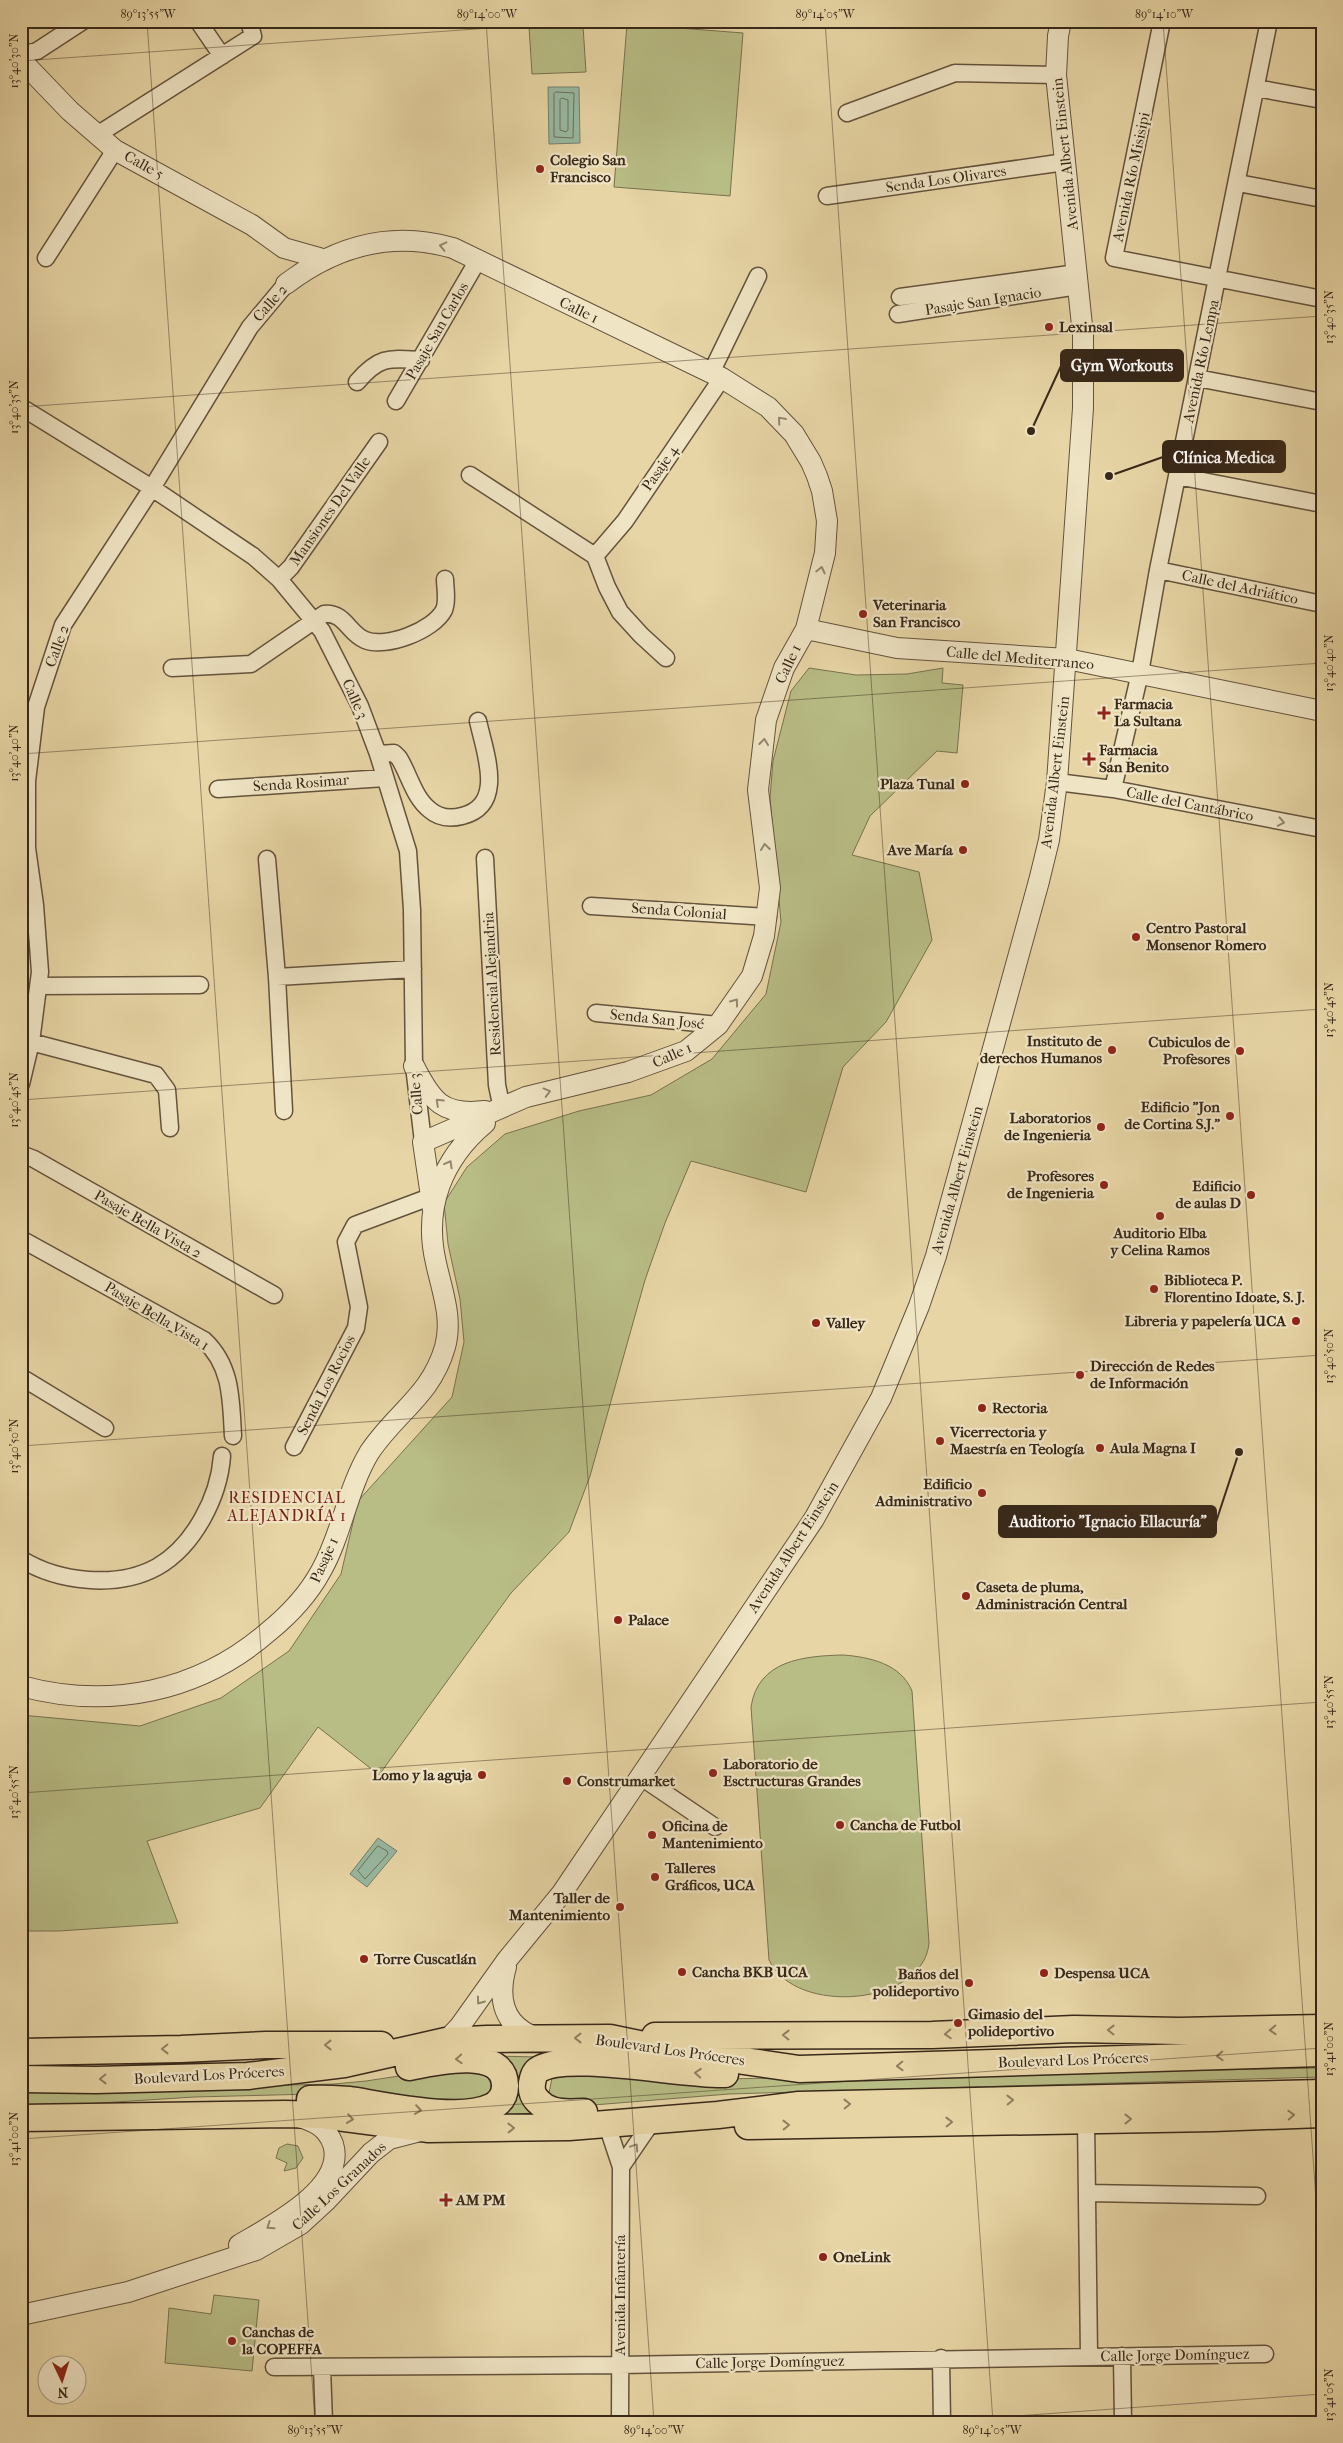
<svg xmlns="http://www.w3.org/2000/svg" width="1343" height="2443" viewBox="0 0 1343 2443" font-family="'IM FELL French Canon',serif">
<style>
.green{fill:#b8bc85;stroke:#78724f}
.water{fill:#98b9a1;stroke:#727f6b}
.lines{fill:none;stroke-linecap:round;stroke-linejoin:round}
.shore{stroke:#68705d;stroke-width:1}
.minor-casing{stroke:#64533c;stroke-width:19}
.tertiary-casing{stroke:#64533c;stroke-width:22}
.trunk-casing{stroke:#382819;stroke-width:29}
.minor{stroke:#efe4c4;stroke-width:16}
.tertiary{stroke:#efe4c4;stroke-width:20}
.trunk{stroke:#e7d5a5;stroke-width:26}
.oneway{stroke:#94866e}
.oneway2{stroke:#907e5f}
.ticks{fill:none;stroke:#382819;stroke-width:1;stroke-opacity:0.45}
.poi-dot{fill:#8f2418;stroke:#efe4c4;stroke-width:2}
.labels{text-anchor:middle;stroke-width:4.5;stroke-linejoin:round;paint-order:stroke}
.street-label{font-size:15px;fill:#382819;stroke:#efe4c4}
.poi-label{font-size:15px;font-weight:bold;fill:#382819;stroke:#efe4c4;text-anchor:start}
.neighbourhood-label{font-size:16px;letter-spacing:1px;fill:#7a1f14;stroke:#efe4c4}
.leader{fill:none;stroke:#382819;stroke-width:2}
.callout-dot{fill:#382819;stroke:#efe4c4;stroke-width:2}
.callout{fill:#382819;stroke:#382819;stroke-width:2}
.callout-label{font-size:16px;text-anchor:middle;font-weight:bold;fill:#fff}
.neatline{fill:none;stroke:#382819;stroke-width:2}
.ticks-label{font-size:12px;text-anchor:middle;fill:#382819}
</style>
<rect width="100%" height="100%" fill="#e7d5a5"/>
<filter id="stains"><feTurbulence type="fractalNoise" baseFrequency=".004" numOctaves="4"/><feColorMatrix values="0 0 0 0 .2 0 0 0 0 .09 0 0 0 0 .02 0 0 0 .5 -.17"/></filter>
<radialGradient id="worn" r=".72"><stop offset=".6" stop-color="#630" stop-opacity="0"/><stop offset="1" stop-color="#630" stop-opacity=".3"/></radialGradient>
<!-- green -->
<path class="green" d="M627,24L743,33L730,196L614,187Z
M583,26L586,72L532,74L529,27Z
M809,668L856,675L907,674L943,668L942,683L963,685L957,753L937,751L870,816L852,855L919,872L932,940L886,1022L843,1067L806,1192L691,1161L665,1223L645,1280L590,1476L569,1532L511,1593L379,1775L318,1727L260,1808L147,1841L178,1923L59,1931H21V1715L140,1726L221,1698L289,1651L341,1574L358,1501L452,1397L464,1342L460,1299L448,1244L444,1203L467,1167L505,1134L579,1111L651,1095L712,1059L766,994L781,922L770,798L773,761L791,691Z
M843,1655C870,1657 901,1664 912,1691L929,1943C924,2005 796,2017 769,1960L751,1707C758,1660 804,1656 843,1655Z
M492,2056L540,2057L543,2116H491Z
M465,2066C479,2072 495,2075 490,2094L478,2105L314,2094L194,2097L21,2108V2091L334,2084L366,2081Z
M1322,2068V2077L729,2094L581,2106L552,2098L549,2093L552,2078L559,2072L722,2079Z
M287,2144L298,2146L303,2158L296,2168L284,2171L287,2163L276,2158L279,2148Z
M214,2295L259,2300L252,2371L165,2363L169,2308L211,2314Z"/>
<!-- water -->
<path class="water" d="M548,87H579L580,143L549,144Z
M378,1838L397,1851L367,1887L350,1874Z"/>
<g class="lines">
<!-- shore -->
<path class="shore" d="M556,92L574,93L573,138L554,137V94Z
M562,98L568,100V130L566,132L560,130V100Z
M378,1846L387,1851L388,1854L365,1879L358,1871Z"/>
<defs>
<path id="minor" d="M198,21L222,56
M1162,21L1114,258L1322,299
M21,54L37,51L83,21
M1256,88L1322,100
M847,113L955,73L1056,75
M97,135L253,36L249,21
M1238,183L1322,199
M827,196L1065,162
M46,258L115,150
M900,297L1077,273
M898,314L1078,286
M711,373L758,276
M1197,378L1322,402
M357,382C379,356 389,358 421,360
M396,401L478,260
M21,407L152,488L253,556L279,579L322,631L360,706L378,754L408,851L412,910L414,1066L423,1142
M470,475L595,556L607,587L620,612L641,635L666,658
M1177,476L1322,504
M595,556L625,521L722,378
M1158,570L1322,604
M279,579L291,567L379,442
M172,668L251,664L324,614C345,612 348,633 365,640C386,649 434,630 444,610C448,601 445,588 445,579
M378,754L394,753L399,758C409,774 414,798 430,810C439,818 450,819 462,816C506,805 485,753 478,721
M1057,782L1113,789L1322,829
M218,789L385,778
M1113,789L1140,673L1158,570L1269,21
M485,858L497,1085L502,1109
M267,859L277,977L284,1111
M591,906L768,917
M277,977L413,969
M39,986L200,985
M596,1013L718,1025
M31,1042L156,1075L167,1090L170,1128
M21,1084L31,1042L40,972L35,905L27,848V781L36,707L63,625L152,488L250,327L286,284
M21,1154L34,1159L274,1295
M21,1239L204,1340C232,1366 231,1400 233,1436
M21,1377L105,1428
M294,1447L356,1328L359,1307L346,1242L355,1225L430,1197
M21,1559C58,1582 117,1589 157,1567C194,1546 219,1497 222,1456
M641,1777L715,1827
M1086,2119L1089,2356
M607,2125L621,2167L620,2422
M621,2167L649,2126
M1087,2193L1257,2196
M1122,2356L1123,2422
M941,2358L942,2422
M274,2367L619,2365L1265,2354
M322,2368L324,2422"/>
<path id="tertiary" d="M21,60L70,111L115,150L252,225L284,248L323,259
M286,284C336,246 391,230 453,248L722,378L768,407L794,434L811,462L817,476L822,491L827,521L825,553L806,629L784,668L766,720L758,790L770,888L764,936L752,976L718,1025L686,1051L628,1072L526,1097L423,1142L433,1210
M806,629L897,648L1067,659L1322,711
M414,1066C432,1102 443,1116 485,1111
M21,1686C109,1710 199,1692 268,1632C289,1615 308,1595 321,1571C342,1534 347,1490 369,1453C395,1413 431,1396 445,1347C453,1318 442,1291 436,1263C423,1208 442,1159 485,1123
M506,1967C497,1999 503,2027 538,2038
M446,2041L460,2026L507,1960L562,1893L814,1519L881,1398L919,1306L936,1256L1039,881L1049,840L1057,782L1083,408V335L1056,75L1058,36L1061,21
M239,2245C269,2227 347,2188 333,2144C327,2128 315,2121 299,2117
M21,2315L128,2292L256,2250L301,2224L326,2201L371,2153L389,2139L420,2131"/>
<path id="trunk" d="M655,2036L932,2035L1074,2029L1179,2031L1322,2028
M21,2052L181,2049L266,2045H381
M21,2079L96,2080L248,2076L344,2064L446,2041L487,2039L610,2038L668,2050L799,2069L1322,2053
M310,2099C323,2098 336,2099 349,2100C376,2103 507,2136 505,2085C504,2045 433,2062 409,2067
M584,2112C569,2113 551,2114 540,2103C533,2097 531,2092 532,2083C533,2078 534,2073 538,2070C566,2050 685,2076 725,2074
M21,2118L285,2114L322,2115L429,2129L569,2127L718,2115L799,2105L1322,2093
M748,2126L1213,2118L1322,2114"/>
</defs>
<!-- minor casing -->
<use href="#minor" class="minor-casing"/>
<!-- tertiary casing -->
<use href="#tertiary" class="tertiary-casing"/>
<!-- trunk casing -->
<use href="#trunk" class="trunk-casing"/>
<!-- minor -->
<use href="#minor" class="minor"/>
<!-- tertiary -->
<use href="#tertiary" class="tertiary"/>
<!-- trunk -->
<use href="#trunk" class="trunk"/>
</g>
<!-- one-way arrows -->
<defs><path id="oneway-chevron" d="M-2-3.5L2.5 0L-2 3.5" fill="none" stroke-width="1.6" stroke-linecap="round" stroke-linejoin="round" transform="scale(1.25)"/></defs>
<g class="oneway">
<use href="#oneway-chevron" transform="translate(443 246) rotate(-167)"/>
<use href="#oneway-chevron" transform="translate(781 420) rotate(-131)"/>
<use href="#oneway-chevron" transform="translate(821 570) rotate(-77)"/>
<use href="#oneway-chevron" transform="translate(764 742) rotate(-83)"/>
<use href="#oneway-chevron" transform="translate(1281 822) rotate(11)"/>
<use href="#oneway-chevron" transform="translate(765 847) rotate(-97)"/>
<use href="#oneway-chevron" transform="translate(735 1002) rotate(-54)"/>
<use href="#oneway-chevron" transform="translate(547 1092) rotate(-15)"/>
<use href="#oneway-chevron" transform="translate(439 1102) rotate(-137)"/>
<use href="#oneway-chevron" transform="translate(449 1164) rotate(-61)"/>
<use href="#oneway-chevron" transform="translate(480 2001) rotate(126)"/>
<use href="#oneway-chevron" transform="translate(635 2147) rotate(-56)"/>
<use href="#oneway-chevron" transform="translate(270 2226) rotate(146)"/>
</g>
<g class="oneway2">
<use href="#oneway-chevron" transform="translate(1111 2030) rotate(-179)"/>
<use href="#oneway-chevron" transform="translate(1273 2030) rotate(178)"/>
<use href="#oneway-chevron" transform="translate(948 2034) rotate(177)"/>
<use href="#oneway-chevron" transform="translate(786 2035) rotate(-179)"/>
<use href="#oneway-chevron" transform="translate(578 2038) rotate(-180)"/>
<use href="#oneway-chevron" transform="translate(328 2045) rotate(180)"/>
<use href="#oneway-chevron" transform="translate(165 2049) rotate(179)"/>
<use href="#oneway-chevron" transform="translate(1220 2056) rotate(178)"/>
<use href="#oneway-chevron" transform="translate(459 2059) rotate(177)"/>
<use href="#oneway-chevron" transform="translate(900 2066) rotate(178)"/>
<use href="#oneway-chevron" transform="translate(698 2073) rotate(-176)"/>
<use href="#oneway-chevron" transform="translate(103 2079) rotate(179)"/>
<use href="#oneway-chevron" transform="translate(1010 2100) rotate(-1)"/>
<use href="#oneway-chevron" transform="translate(847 2104) rotate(-1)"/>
<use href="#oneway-chevron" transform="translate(418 2110) rotate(8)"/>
<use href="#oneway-chevron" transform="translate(1291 2115) rotate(-3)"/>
<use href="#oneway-chevron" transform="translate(350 2119) rotate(8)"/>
<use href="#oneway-chevron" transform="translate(1128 2119)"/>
<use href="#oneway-chevron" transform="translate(949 2122) rotate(-1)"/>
<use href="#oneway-chevron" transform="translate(786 2125) rotate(-1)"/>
<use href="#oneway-chevron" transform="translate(511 2128) rotate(-1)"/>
</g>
<!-- ticks -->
<path class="ticks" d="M147,21L315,2422M486,21L654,2422M825,21L993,2422M1163,21L1322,2285M21,61L590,21M21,407L1322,316M21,754L1322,663M21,1100L1322,1009M21,1446L1322,1355M21,1793L1322,1702M21,2139L1322,2048M932,2422L1322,2394"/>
<!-- markers -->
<g class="poi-dot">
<circle cx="540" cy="169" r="5"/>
<circle cx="1049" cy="327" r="5"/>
<circle cx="863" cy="614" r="5"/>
<path d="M1101.5 705.5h5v5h5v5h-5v5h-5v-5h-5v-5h5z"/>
<path d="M1086.5 751.5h5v5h5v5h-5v5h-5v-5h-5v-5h5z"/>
<circle cx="965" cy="784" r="5"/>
<circle cx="963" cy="850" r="5"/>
<circle cx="1136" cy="937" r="5"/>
<circle cx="1112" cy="1050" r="5"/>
<circle cx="1240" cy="1051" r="5"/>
<circle cx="1230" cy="1116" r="5"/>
<circle cx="1101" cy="1127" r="5"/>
<circle cx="1104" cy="1185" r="5"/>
<circle cx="1251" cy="1195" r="5"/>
<circle cx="1160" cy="1216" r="5"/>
<circle cx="1154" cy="1289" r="5"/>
<circle cx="1296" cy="1321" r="5"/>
<circle cx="816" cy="1323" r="5"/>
<circle cx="1080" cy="1375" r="5"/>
<circle cx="982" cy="1408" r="5"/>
<circle cx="940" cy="1441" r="5"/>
<circle cx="1100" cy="1448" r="5"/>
<circle cx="982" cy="1493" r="5"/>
<circle cx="966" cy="1596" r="5"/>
<circle cx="618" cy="1620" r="5"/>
<circle cx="713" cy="1773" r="5"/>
<circle cx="482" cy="1775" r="5"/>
<circle cx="567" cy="1781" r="5"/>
<circle cx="840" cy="1825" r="5"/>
<circle cx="652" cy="1835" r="5"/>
<circle cx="655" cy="1877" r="5"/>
<circle cx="620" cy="1907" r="5"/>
<circle cx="364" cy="1959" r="5"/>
<circle cx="682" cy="1972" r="5"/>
<circle cx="1044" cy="1973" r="5"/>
<circle cx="969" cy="1983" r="5"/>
<circle cx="958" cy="2023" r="5"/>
<path d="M443.5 2192.5h5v5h5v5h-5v5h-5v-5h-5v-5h5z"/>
<circle cx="823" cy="2257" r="5"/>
<circle cx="232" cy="2341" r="5"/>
</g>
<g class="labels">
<!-- street labels -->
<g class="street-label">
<text transform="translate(1065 154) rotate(-96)" y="5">Avenida Albert Einstein</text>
<text transform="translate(144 165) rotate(29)" y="5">Calle 5</text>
<text transform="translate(1131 177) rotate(-78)" y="5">Avenida Río Misisipi</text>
<text transform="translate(946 179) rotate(-8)" y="5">Senda Los Olivares</text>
<text transform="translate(983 301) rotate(-9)" y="5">Pasaje San Ignacio</text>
<text transform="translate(270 303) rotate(-49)" y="5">Calle 2</text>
<text transform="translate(579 310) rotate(26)" y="5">Calle 1</text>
<text transform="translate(437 331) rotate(-60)" y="5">Pasaje San Carlos</text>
<text transform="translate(1201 361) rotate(-78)" y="5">Avenida Río Lempa</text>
<text transform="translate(660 468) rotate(-55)" y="5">Pasaje 4</text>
<text transform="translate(330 511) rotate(-55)" y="5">Mansiones Del Valle</text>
<text transform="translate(1240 587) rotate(12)" y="5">Calle del Adriático</text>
<text transform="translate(57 646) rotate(-70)" y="5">Calle 2</text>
<text transform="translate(1020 658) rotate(5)" y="5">Calle del Mediterraneo</text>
<text transform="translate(788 664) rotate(-65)" y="5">Calle 1</text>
<text transform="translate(355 699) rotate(66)" y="5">Calle 3</text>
<text transform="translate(1055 772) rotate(-83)" y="5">Avenida Albert Einstein</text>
<text transform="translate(301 783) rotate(-4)" y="5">Senda Rosimar</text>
<text transform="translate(1190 804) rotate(11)" y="5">Calle del Cantábrico</text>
<text transform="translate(679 911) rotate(4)" y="5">Senda Colonial</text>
<text transform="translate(492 984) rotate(-93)" y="5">Residencial Alejandria</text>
<text transform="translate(657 1019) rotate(6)" y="5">Senda San José</text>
<text transform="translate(672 1055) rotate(-24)" y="5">Calle 1</text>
<text transform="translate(416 1094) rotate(-95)" y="5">Calle 3</text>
<text transform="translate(957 1180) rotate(-74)" y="5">Avenida Albert Einstein</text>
<text transform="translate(148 1224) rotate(30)" y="5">Pasaje Bella Vista 2</text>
<text transform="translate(157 1316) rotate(31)" y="5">Pasaje Bella Vista 1</text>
<text transform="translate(326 1385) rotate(-63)" y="5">Senda Los Rocios</text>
<text transform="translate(793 1547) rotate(-57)" y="5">Avenida Albert Einstein</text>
<text transform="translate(324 1560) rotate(-66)" y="5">Pasaje 1</text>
<text transform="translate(670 2050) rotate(8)" y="5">Boulevard Los Próceres</text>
<text transform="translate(1073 2060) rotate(-2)" y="5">Boulevard Los Próceres</text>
<text transform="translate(209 2075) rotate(-3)" y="5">Boulevard Los Próceres</text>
<text transform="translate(339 2186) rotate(-43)" y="5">Calle Los Granados</text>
<text transform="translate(620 2295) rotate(-90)" y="5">Avenida Infantería</text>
<text transform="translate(1175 2355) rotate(-1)" y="5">Calle Jorge Domínguez</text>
<text transform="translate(770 2362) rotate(-1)" y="5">Calle Jorge Domínguez</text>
</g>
<!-- poi labels -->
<g class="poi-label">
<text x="550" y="165">Colegio San<tspan x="550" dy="17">Francisco</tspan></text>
<text x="1059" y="332">Lexinsal</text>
<text x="873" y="610">Veterinaria<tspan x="873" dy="17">San Francisco</tspan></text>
<text x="1114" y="709">Farmacia<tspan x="1114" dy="17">La Sultana</tspan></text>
<text x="1099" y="755">Farmacia<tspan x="1099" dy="17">San Benito</tspan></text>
<text x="955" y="789" text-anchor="end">Plaza Tunal</text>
<text x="953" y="855" text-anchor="end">Ave María</text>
<text x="1146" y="933">Centro Pastoral<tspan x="1146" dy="17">Monsenor Romero</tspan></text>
<text x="1102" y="1046" text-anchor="end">Instituto de<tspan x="1102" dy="17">derechos Humanos</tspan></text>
<text x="1230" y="1047" text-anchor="end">Cubiculos de<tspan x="1230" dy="17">Profesores</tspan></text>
<text x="1220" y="1112" text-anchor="end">Edificio "Jon<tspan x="1220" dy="17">de Cortina S.J."</tspan></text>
<text x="1091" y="1123" text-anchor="end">Laboratorios<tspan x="1091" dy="17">de Ingenieria</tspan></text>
<text x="1094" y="1181" text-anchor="end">Profesores<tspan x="1094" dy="17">de Ingenieria</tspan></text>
<text x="1241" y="1191" text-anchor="end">Edificio<tspan x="1241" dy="17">de aulas D</tspan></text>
<text x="1160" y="1238" text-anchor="middle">Auditorio Elba<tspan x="1160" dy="17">y Celina Ramos</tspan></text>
<text x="1164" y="1285">Biblioteca P.<tspan x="1164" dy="17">Florentino Idoate, S. J.</tspan></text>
<text x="1286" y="1326" text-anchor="end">Libreria y papelería UCA</text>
<text x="826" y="1328">Valley</text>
<text x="1090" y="1371">Dirección de Redes<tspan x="1090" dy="17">de Información</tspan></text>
<text x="992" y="1413">Rectoria</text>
<text x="950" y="1437">Vicerrectoria y<tspan x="950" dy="17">Maestría en Teología</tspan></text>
<text x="1110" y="1453">Aula Magna I</text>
<text x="972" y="1489" text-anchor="end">Edificio<tspan x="972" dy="17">Administrativo</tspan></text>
<text x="976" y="1592">Caseta de pluma,<tspan x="976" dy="17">Administración Central</tspan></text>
<text x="628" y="1625">Palace</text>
<text x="723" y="1769">Laboratorio de<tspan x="723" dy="17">Esctructuras Grandes</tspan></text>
<text x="472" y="1780" text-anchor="end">Lomo y la aguja</text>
<text x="577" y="1786">Construmarket</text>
<text x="850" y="1830">Cancha de Futbol</text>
<text x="662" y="1831">Oficina de<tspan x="662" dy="17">Mantenimiento</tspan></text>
<text x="665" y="1873">Talleres<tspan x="665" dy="17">Gráficos, UCA</tspan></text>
<text x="610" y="1903" text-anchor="end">Taller de<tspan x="610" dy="17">Mantenimiento</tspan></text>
<text x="374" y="1964">Torre Cuscatlán</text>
<text x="692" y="1977">Cancha BKB UCA</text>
<text x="1054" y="1978">Despensa UCA</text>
<text x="959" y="1979" text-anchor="end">Baños del<tspan x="959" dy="17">polideportivo</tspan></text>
<text x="968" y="2019">Gimasio del<tspan x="968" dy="17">polideportivo</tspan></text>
<text x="456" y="2205">AM PM</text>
<text x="833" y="2262">OneLink</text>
<text x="242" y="2337">Canchas de<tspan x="242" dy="17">la COPEFFA</tspan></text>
</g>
<!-- neighbourhood labels -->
<g class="neighbourhood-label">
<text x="287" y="1503">RESIDENCIAL<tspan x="287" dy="18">ALEJANDRÍA 1</tspan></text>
</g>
</g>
<!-- callouts -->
<path class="leader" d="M1031 431L1061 366M1109 476L1163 457M1239 1452L1216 1522"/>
<g class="callout-dot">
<circle cx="1031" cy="431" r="5"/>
<circle cx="1109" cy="476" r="5"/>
<circle cx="1239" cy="1452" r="5"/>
</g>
<g class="callout">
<rect x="1061" y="350" width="122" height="31" rx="5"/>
<rect x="1163" y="441" width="122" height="31" rx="5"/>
<rect x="999" y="1506" width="217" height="31" rx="5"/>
</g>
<g class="callout-label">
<text x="1122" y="371">Gym Workouts</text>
<text x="1224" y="463">Clínica Medica</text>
<text x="1108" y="1527">Auditorio "Ignacio Ellacuría"</text>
</g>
<!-- margin -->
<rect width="1343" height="2443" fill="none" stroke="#e7d5a5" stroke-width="55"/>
<!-- north arrow -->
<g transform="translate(62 2380) rotate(176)"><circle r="24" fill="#efe4c4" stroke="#a69980"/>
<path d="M0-4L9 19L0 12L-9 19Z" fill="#8f2418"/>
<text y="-8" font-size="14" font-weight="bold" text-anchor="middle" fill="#382819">N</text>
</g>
<rect x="28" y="28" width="1288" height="2388" class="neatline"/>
<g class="ticks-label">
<text x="148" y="18">89°13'55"W</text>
<text x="487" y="18">89°14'00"W</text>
<text x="825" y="18">89°14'05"W</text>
<text x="1164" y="18">89°14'10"W</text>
<text transform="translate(14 61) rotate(-90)" y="4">13°40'30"N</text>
<text transform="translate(1329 317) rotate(-90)" y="4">13°40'35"N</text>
<text transform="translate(14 407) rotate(-90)" y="4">13°40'35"N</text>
<text transform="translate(1329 663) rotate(-90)" y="4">13°40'40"N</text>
<text transform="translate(14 753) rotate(-90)" y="4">13°40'40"N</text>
<text transform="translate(1329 1010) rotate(-90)" y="4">13°40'45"N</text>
<text transform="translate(14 1100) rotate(-90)" y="4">13°40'45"N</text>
<text transform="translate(1329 1356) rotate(-90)" y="4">13°40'50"N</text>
<text transform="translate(14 1446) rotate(-90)" y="4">13°40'50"N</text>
<text transform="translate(1329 1702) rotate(-90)" y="4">13°40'55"N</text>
<text transform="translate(14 1792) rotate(-90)" y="4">13°40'55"N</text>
<text transform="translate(1329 2049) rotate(-90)" y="4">13°41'00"N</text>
<text transform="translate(14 2139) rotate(-90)" y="4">13°41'00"N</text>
<text transform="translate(1329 2395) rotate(-90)" y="4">13°41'05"N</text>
<text x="315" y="2434">89°13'55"W</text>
<text x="654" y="2434">89°14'00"W</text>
<text x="992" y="2434">89°14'05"W</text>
</g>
<rect width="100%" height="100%" filter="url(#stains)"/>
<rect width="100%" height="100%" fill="url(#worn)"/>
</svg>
